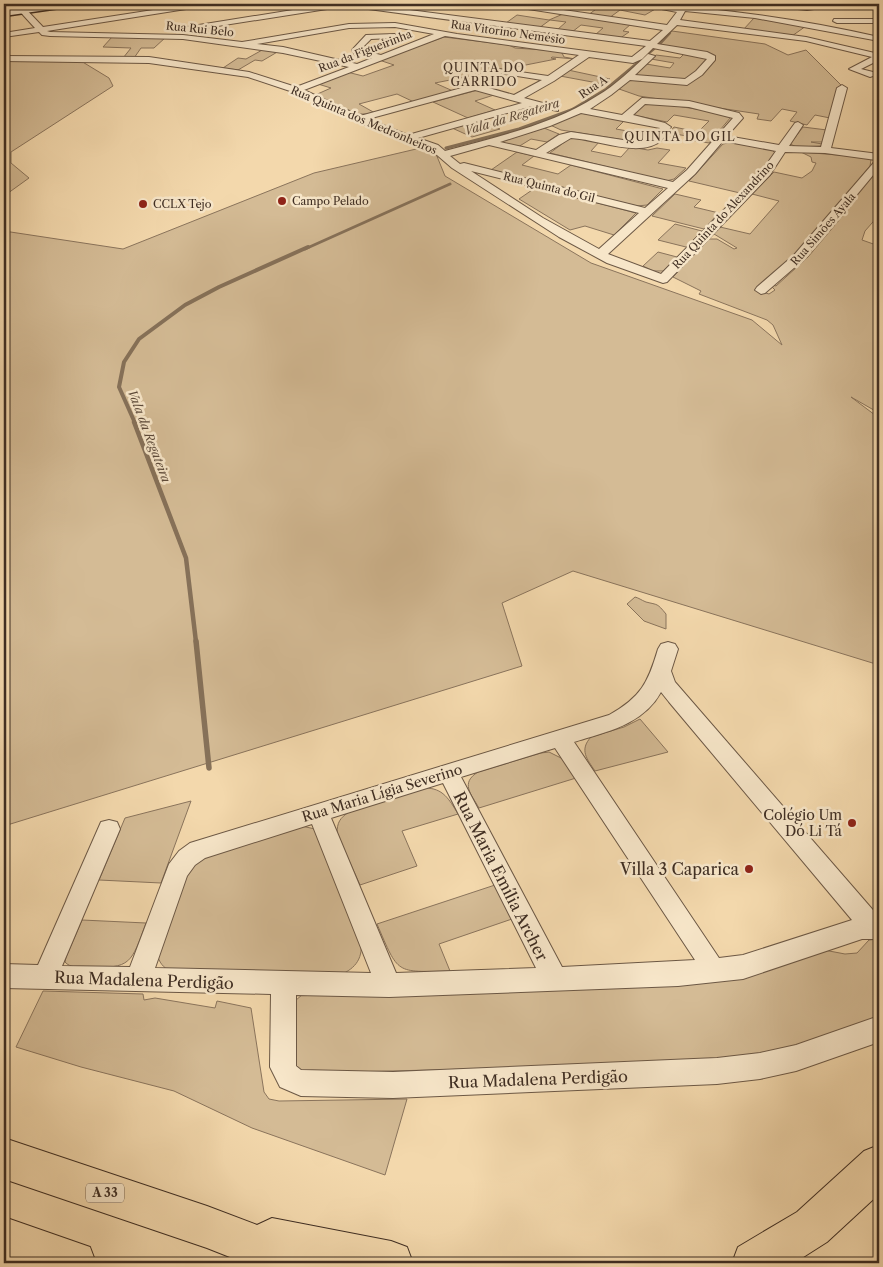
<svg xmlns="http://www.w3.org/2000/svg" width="883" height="1267" viewBox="0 0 883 1267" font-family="'Libre Caslon Text',serif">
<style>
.green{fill:#d4bb95;stroke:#8a745c}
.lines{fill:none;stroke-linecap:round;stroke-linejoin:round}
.stream-far4{stroke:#867159;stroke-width:2.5}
.stream-far3{stroke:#867159;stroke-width:3}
.stream-far2{stroke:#867159;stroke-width:4}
.stream-far1{stroke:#867159;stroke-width:4.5}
.stream{stroke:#867159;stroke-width:5.5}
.minor-casing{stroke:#6c5845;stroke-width:2}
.secondary-casing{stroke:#3f2e23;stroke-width:3}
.motorway-casing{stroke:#3f2e23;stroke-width:2}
.minor{fill:#f7e6c9;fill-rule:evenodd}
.secondary{fill:#f7e6c9;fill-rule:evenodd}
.motorway{fill:#f3d8ac;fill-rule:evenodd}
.poi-dot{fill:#8f2418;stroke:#f7e6c9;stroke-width:2}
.labels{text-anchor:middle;stroke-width:5;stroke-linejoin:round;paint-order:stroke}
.far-street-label{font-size:11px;fill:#3f2e23;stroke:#f7e6c9}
.far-poi-label{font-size:11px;fill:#3f2e23;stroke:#f7e6c9;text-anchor:start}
.far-neighbourhood-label{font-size:12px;letter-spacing:1px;fill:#3f2e23;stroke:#f7e6c9}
.far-water-label{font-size:12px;font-style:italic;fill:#5d4a3a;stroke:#f7e6c9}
.shield{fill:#f7e6c9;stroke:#766555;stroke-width:1}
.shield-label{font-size:12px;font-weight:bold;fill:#3f2e23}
.street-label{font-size:14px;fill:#3f2e23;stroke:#f7e6c9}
.poi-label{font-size:14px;fill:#3f2e23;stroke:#f7e6c9;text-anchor:end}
.near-poi-label{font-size:16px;fill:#3f2e23;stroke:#f7e6c9;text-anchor:end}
.near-street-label{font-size:16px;fill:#3f2e23;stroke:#f7e6c9}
</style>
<rect width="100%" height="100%" fill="#f3d8ac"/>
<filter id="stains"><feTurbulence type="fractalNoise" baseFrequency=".004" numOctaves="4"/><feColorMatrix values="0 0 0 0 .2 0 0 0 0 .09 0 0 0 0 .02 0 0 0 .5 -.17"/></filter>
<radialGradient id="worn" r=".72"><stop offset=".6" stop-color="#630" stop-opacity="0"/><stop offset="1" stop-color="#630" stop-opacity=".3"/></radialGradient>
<!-- green -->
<path class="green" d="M591,4H632L657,8L645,15L620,10L609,18L588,15L599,7L589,5Z
M563,14L631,24L623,31L629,32L619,39L595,35L603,28L581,25L572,32L557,30L566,22L550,20L539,28L506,23L517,15L549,20Z
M754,18L806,26L792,36L743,30Z
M672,31L765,44L788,55L806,50L841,85L830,118L815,115L807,125L790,121L797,112L782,109L771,121L757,119L759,114L639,96L619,89L618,88L646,64L670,68L674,63L651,59L656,55L680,58L685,53L654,45Z
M112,37H166L154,48H141L134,58H123L131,48L103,47Z
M444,37L509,45L515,48L558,51L562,53L564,57L575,59L552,57L551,58L556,59L435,83L453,91L414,102L397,94L359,104L375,113C353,118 333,104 313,96L331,88L318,84L347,72L363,76L394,65L379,60Z
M264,49L279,51L262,61L255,60L238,70L223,68L238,58L246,59Z
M4,60L81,61L109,78L113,86L11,152V163L29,178L4,196Z
M568,70L610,79L603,84L560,76Z
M478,90L494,95L475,101L495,110L468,118L433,102Z
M650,102L722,113L731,117L709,143L691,140L693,137L669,133L674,127L698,132L709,121L674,115L667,122L633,115L645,103Z
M580,113L625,120L616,129L633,132L624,140L561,130L548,124Z
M480,120L500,129L472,137L452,128Z
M803,127L827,130L823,142H811L822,144L821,146L797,147L790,144Z
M544,128L559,134L547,142L531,139L518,147L500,142Z
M571,137L600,141L591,151L621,157L630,147L648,150L657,148L670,150L658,163L686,168L674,179L666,181L550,153Z
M733,142L772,150L775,153L762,170L740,193L689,181L723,144Z
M429,146L434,149L445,176L591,263L752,320L782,345L773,325L767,320L699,294L701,291L673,277L709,239H717L734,249L737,248L714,234L720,227L750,234L779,201L752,194L774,172L802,178L812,171L816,163L812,162L811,157L801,152L862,157L871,160L870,166L794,256L759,291L769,294L775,290L772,287L773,285L776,286L808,257L856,200L853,199L879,168V215L865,231L862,240L879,246V413L851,397L879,418V665L573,571L502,603L522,666L4,826V231L123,249L314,173Z
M517,152L534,156L522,165L558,174L571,165L663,189L647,205L637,206L491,170Z
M535,188H540L636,213L614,235L585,226L570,230L519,199Z
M675,194L701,200L694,207L719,213L704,229L652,216Z
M675,224L702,231L686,247L658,240Z
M658,252L677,257L663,271H653L643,266Z
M635,597C639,598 641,600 646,602C658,605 657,603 666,614V629L644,621L627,604Z
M640,719L668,752L595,771C587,759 579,750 591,737L624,727Z
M549,752L563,759L576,778L479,808C471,794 460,783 478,772L541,753Z
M425,788C443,788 449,799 458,814L402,831L417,866L360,885L337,834C337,822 340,818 349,812Z
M191,801L161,883L99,880L125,818Z
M297,825L315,829L361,942C363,960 354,970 337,976L171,972C163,967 159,963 157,953L185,874L197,858Z
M495,885L512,919L439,944L450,971C395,972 399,975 377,924Z
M82,920L146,923C131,963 132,969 87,967C79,967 70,968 65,962L66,957Z
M879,939V1022L800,1047L720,1063L306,1073L296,1069L293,1058L295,1001L303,994L824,950L845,954L857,953L869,940Z
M43,991L143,994L144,1000L155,998L215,1008L217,1001L251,1008L264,1092L269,1099L279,1101L407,1099L385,1175L252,1128L174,1091L81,1067L16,1047Z"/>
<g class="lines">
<!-- stream-far4 -->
<path class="stream-far4" d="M658,46L670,33
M571,110L606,89L655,48"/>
<!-- stream-far3 -->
<path class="stream-far3" d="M446,148L519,129L574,109
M305,249L450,184"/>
<!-- stream-far2 -->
<path class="stream-far2" d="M135,423L119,387L124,362L139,339L185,305L219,287L308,247"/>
<!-- stream-far1 -->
<path class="stream-far1" d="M134,422L186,558L196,642"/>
<!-- stream -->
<path class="stream" d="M196,641L209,768"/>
<defs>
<path id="minor" d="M13,4H21L43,27L192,4H209L205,6L47,31L50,32L183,35L242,42L349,24L395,23L457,34L632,57L646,46L346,6L180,32L176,30L180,28L330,4H363L650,41L663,30L509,6L505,4H522L667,25L677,12L636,4C660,2 685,6 709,9C766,15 823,24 879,37V41L755,18L685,11L680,20L806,37L879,54V60L861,69L873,72V76L870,77L849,69L872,57L806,41L677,25L657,44L707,52L715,56V60L702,75L687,85L630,80L611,95L590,109L622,115L642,98L689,101L739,113L743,118L727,136L779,145L795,123L798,122L803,125L789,146L821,147L837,88L842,85L847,88L831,148L879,154V168L802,261L765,293L761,294L755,290L757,287L794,255L876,160L825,153L785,152L770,175L667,282L663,283L607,263L559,237L452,168L430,149L374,129L293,92L248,77L149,63L4,61V56L149,57L249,72L296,87L349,67L283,53L183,39L50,36L42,35L39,32L4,37V33L35,28ZM395,27L434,34L381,55L360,50L371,39L392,38H395V34L366,35L352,50L355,55L372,58L357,64L283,47L257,44L349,28ZM445,36L579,55L548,76L499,69V73L542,80L514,95L464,81L460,84L465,87L360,116L304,90ZM653,48L707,59L696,71L685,79L635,75L655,56L648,54C632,69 616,85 597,96C552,125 496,137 445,151L438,145L418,138L532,106L558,111V107L524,98L554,81L589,57L633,63L642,59ZM475,90L522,103L408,135L368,119ZM645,104L689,107L733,118L687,170L673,182L546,153L571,138C596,139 641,159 662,140C665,136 668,131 671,127L665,123L633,115ZM581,113L660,128C653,137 647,141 636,142L571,132L559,135L536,150L500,142L550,126ZM723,141L776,151L762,171L661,274L608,254L695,174ZM489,145L668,188L645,208L464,163L460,164L450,156ZM471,171L639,213L599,249L543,218Z
M766,4L807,6L809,4H817L814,9L807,10L770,6Z
M872,4H879V9Z
M834,19H879V23H837L833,21Z
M668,642L675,644L678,649L671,671L675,682L879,917V939H862L743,979L678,986L389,997L296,995V1066L301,1070L393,1072L717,1058L760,1053L796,1045L879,1016V1042L796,1071L760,1079L717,1084L393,1098L301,1096L280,1087L270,1067L271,994L4,988V964L38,965L101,822L109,820L117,822L120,829L62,966L130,967L169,864L179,851L190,843L609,715C641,697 648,683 658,649L661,644ZM661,692L669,702L852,920L743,955L719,958L574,742C606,732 643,725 661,692ZM555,748L695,960L562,967L461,777ZM443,783L536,968L396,973L331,818ZM312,824L371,973L155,968L187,876L195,865L205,858Z"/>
<path id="secondary" d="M46,4H72L67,7L4,16V10Z"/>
<path id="motorway" d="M4,1138L207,1206L257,1225L272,1218L391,1241L407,1247L413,1263H245L207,1248L4,1179Z
M879,1145V1194L827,1242L794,1263H732L738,1247L797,1212L864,1151Z
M4,1217L90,1247L96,1263H12L4,1261Z"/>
</defs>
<!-- minor casing -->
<use href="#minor" class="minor-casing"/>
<!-- secondary casing -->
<use href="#secondary" class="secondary-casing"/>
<!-- motorway casing -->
<use href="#motorway" class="motorway-casing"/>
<!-- minor -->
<use href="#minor" class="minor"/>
<!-- secondary -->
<use href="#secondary" class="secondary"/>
<!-- motorway -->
<use href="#motorway" class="motorway"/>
</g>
<!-- markers -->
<g class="poi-dot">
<circle cx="282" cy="201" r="5"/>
<circle cx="143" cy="204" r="5"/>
<circle cx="852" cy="823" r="5"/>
<circle cx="749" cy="869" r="5"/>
</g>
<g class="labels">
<!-- far-street labels -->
<g class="far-street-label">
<text transform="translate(200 29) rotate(6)" y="4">Rua Rui Belo</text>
<text transform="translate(508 32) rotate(8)" y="4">Rua Vitorino Nemésio</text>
<text transform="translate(365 51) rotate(-21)" y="4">Rua da Figueirinha</text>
<text transform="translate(593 87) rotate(-34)" y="4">Rua A</text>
<text transform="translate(364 120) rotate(23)" y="4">Rua Quinta dos Medronheiros</text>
<text transform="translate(549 187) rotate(14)" y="4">Rua Quinta do Gil</text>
<text transform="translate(723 215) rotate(-47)" y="4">Rua Quinta do Alexandrino</text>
<text transform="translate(823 229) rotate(-49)" y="4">Rua Simões Ayala</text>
</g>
<!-- far-poi labels -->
<g class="far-poi-label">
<text x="292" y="205">Campo Pelado</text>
<text x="153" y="208">CCLX Tejo</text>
</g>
<!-- far-neighbourhood labels -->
<g class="far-neighbourhood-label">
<text x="484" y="72">QUINTA DO<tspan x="484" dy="14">GARRIDO</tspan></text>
<text x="680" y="141">QUINTA DO GIL</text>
</g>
<!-- far-water labels -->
<g class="far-water-label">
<text transform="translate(512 117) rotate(-17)" y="4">Vala da Regateira</text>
<text transform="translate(149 436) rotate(69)" y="4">Vala da Regateira</text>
</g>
<!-- shield labels -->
<rect class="shield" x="86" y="1183.5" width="38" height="19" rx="4"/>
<g class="shield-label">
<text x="105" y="1197">A 33</text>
</g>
<!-- street labels -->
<g class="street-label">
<text transform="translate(382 793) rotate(-17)" y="5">Rua Maria Lígia Severino</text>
</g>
<!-- poi labels -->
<g class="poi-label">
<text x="842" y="820">Colégio Um<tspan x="842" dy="16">Dó Li Tá</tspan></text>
</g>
<!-- near-poi labels -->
<g class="near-poi-label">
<text x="739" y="875">Villa 3 Caparica</text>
</g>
<!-- near-street labels -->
<g class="near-street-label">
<text transform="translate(501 876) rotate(63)" y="6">Rua Maria Emília Archer</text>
<text transform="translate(144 980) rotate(2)" y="6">Rua Madalena Perdigão</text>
<text transform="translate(538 1079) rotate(-2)" y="6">Rua Madalena Perdigão</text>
</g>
</g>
<!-- margin -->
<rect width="883" height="1267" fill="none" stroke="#f3d8ac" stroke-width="20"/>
<rect x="5" y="5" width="873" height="1257" fill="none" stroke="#3f2e23" stroke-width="2.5"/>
<rect x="10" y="10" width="863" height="1247" fill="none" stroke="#3f2e23"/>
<rect width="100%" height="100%" filter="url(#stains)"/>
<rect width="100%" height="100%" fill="url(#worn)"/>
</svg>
